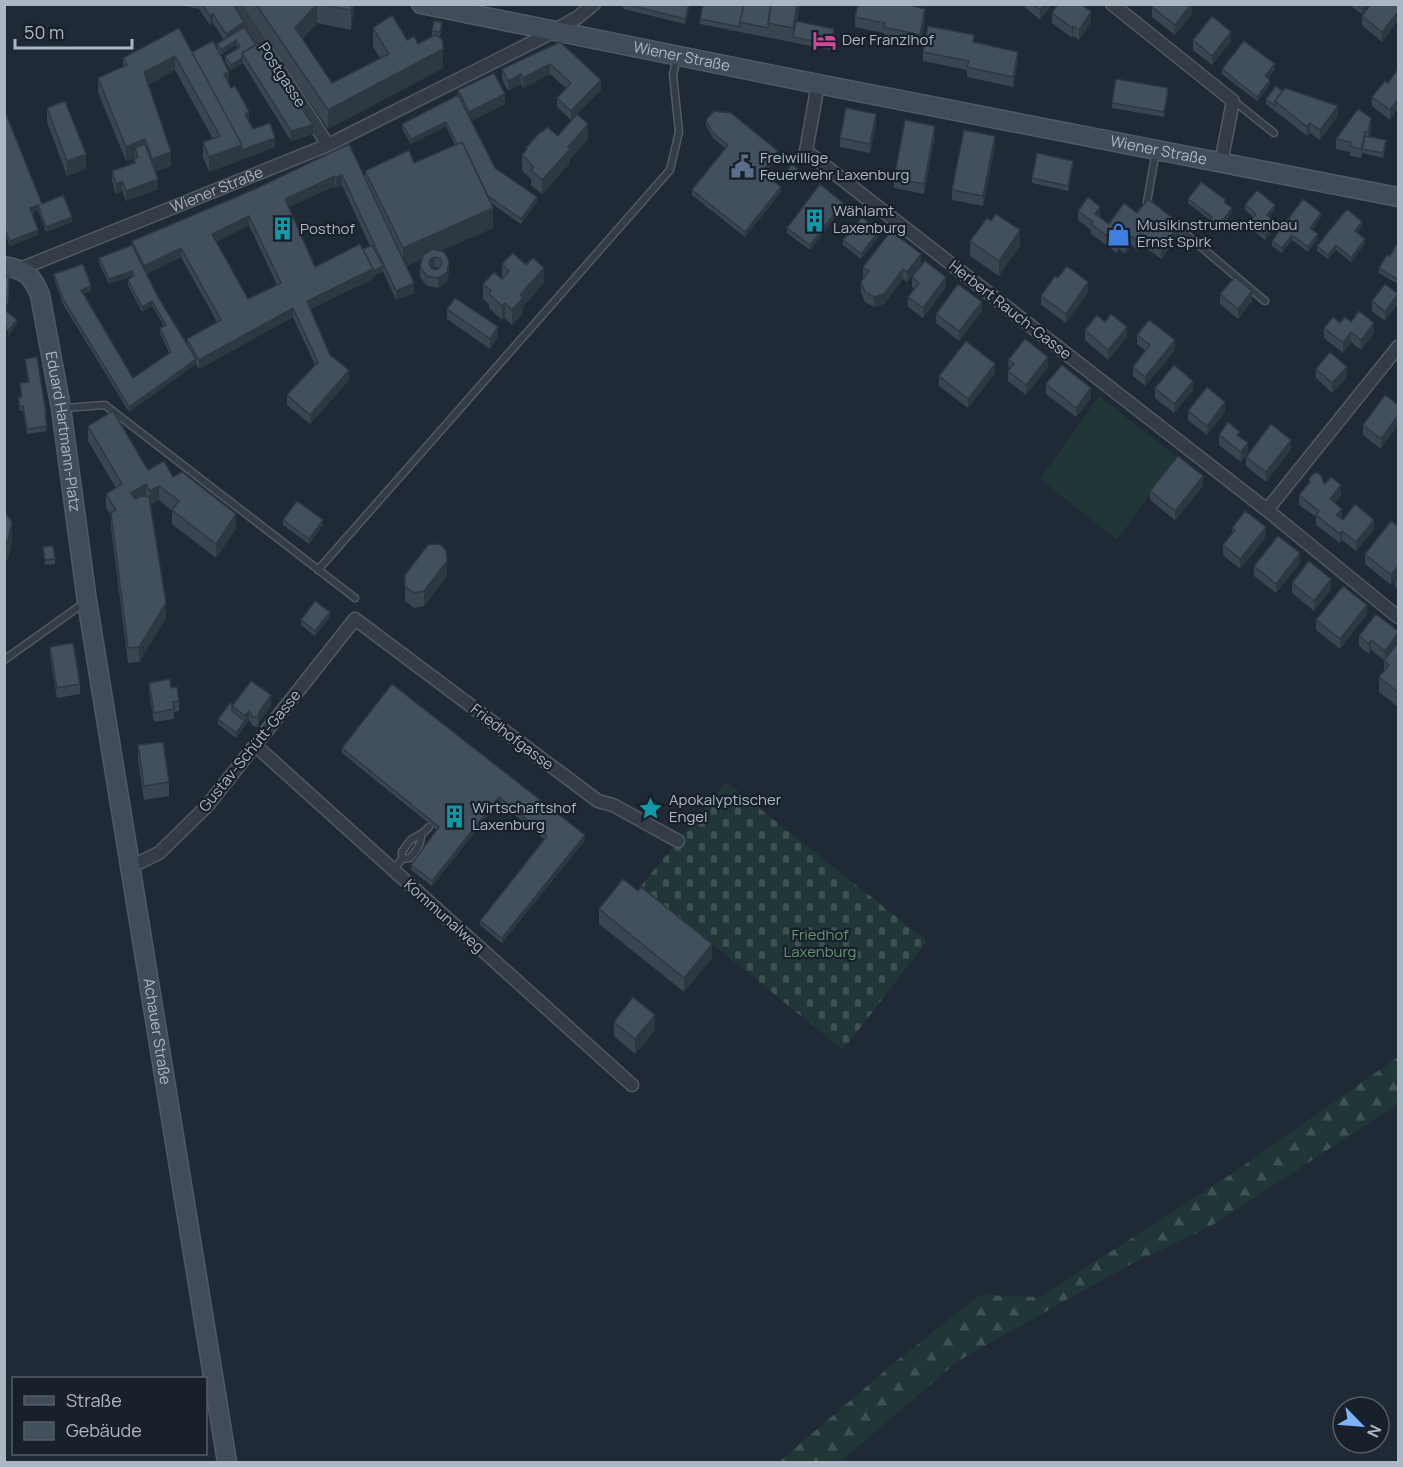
<svg xmlns="http://www.w3.org/2000/svg" width="1403" height="1467" viewBox="0 0 1403 1467" font-family="Manrope,sans-serif">
<style>
.grass{fill:#213637}
.forest{fill:url(#forest-firs)}
.cemetery{fill:url(#cemetery-stones)}
.lines{fill:none;stroke-linecap:round;stroke-linejoin:round}
.lane-casing{stroke:#505a65;stroke-width:9}
.street-casing{stroke:#505a65;stroke-width:15}
.secondary-casing{stroke:#505a65;stroke-width:21}
.lane{stroke:#333c47;stroke-width:6}
.street{stroke:#333c47;stroke-width:12}
.secondary{stroke:#414c5a;stroke-width:18}
.wall{fill:#394551;fill-rule:evenodd}
.shaded-wall{fill:#2e3842}
.building{fill:#42505e;stroke:#2e3842;stroke-width:1.5;fill-rule:evenodd}
.labels{text-anchor:middle;stroke-width:4.5;stroke-linejoin:round;paint-order:stroke}
.poi-label{font-size:15px;fill:#adb7c4;stroke:#18212b;text-anchor:start}
.street-label{font-size:15px;fill:#adb7c4;stroke:#18212b}
.park-label{font-size:15px;fill:#65946d;stroke:#18212b}
</style>
<defs>
<pattern id="forest-firs" width="22" height="20" patternUnits="userSpaceOnUse" patternTransform="scale(1.5)"><rect width="22" height="20" fill="#213637"/><path d="M5 1l3.5 6h-7zM16 11l3.5 6h-7z" fill="#3f5152"/></pattern>
<pattern id="cemetery-stones" width="16" height="16" patternUnits="userSpaceOnUse" patternTransform="scale(1.5)"><rect width="16" height="16" fill="#213637"/><path d="M2 7V4a2 2 0 0 1 4 0v3zM10 15v-3a2 2 0 0 1 4 0v3z" fill="#3f5152"/></pattern>
</defs>
<rect width="100%" height="100%" fill="#1f2a36"/>
<!-- grass -->
<path class="grass" d="M1099,396L1177,457L1117,540L1040,479Z"/>
<!-- forest -->
<path class="forest" d="M1398,1057V1104L1211,1226L1127,1266L958,1361L840,1462H779L894,1363L980,1295L1040,1297L1230,1175Z"/>
<!-- cemetery -->
<path class="cemetery" d="M726,782L927,941L843,1050L641,886Z"/>
<g class="lines">
<defs>
<path id="lane" d="M1234,101L1274,133
M1150,205L1147,202L1156,151
M1174,224L1265,301
M64,408L105,405L355,598
M318,570L670,170L679,132L673,74L677,59
M4,660L84,603
M402,859V852C405,848 408,842 412,839C421,834 422,835 429,827
M393,870L402,859L410,858C416,851 420,847 421,837"/>
<g id="street">
<path d="M236,4L328,145"/>
<path d="M1112,4L1233,101L1221,163"/>
<path d="M818,84L806,151L1267,510L1398,617"/>
<path id="s1" d="M20,269L328,145L545,36L578,17L594,4"/>
<path d="M1267,510L1398,347"/>
<path d="M256,746L632,1085"/>
<path d="M130,867L159,853L207,806L355,619L598,801L613,805L678,841"/>
</g>
<g id="secondary">
<path id="s2" d="M421,4L818,84L1398,197"/>
<path id="s3" d="M4,266C26,270 32,275 40,295L61,408L87,601L227,1462"/>
</g>
</defs>
<!-- lane casing -->
<use href="#lane" class="lane-casing"/>
<!-- street casing -->
<use href="#street" class="street-casing"/>
<!-- secondary casing -->
<use href="#secondary" class="secondary-casing"/>
<!-- lane -->
<use href="#lane" class="lane"/>
<!-- street -->
<use href="#street" class="street"/>
<!-- secondary -->
<use href="#secondary" class="secondary"/>
</g>
<!-- wall -->
<path class="wall" d="M176,4H233L244,27L313,134L291,141L243,63L231,70L225,61V56L238,48L236,45L221,55L217,49L229,81L228,82L253,129L275,147L209,172L203,157V142L213,139L175,70L148,85L171,166L155,172L158,189L126,201L122,191L116,194L112,181V171L134,163V159L135,158L126,161L98,92V78L123,67V58L217,49V44L224,40L213,23L210,25L199,9Z
M243,4H354L351,30L317,23L302,39L332,83L380,58L373,47V28L418,44L432,36V31L442,27L440,37L443,68L328,129Z
M621,4H690L685,24L624,9Z
M800,4L797,21L834,34L831,50L700,24V19Z
M1021,4H1052L1040,20Z
M1085,4V8L1091,22L1079,40L1073,36L1072,38L1052,23V13Z
M1352,4H1369L1362,14L1352,7Z
M1397,4L1382,42L1362,25V16Z
M1152,7L1192,14L1175,35L1152,17Z
M855,17L925,19L920,44L884,37V33L855,27Z
M1193,40L1231,41L1212,65L1193,50Z
M560,42L601,90L571,120L557,107V98L566,88L550,74L523,88L521,84L508,91L502,79V69Z
M974,42L1018,61L1013,87L967,77V70L923,61V52Z
M1222,69H1275L1268,78L1270,85L1257,101L1222,74Z
M1398,69L1390,120L1372,106V97L1388,83Z
M458,90L505,104L471,121L495,168L537,202L521,224L491,203L493,228L440,251L449,271L447,282L438,288L427,286L420,277V267L422,259L406,266L414,293L396,300L383,271L373,276V279L310,309L330,355L349,380L310,424L287,405V395L315,365L293,317L199,369L196,364L129,412L63,304L54,279V274L91,291L83,294L133,378L169,353L160,333V328L164,326L152,306L142,312L128,285V280L132,277V276L109,284L99,263V258L132,245V241L255,189L349,144L365,178V171L414,163L455,145L446,126L411,144L402,129V124L458,95ZM342,185L370,246L363,249L315,267L288,207L335,186L336,188ZM249,225L277,285L248,299L216,242ZM181,257L217,322L187,339V344L158,297L147,274ZM435,267L439,268L436,270L432,268Z
M1282,91L1338,116L1320,140L1310,133L1307,136L1266,104V99Z
M1168,93L1164,117L1112,108V103Z
M47,108L86,169L67,176L47,122Z
M4,109L42,204L72,222L46,232L38,210L31,213L38,235L10,246L4,232Z
M706,120L778,156L764,174L781,192L745,237L692,195V190L725,148L713,138L706,125Z
M876,124L870,153L840,147V138Z
M1371,128L1369,137L1386,145L1383,158L1362,153L1361,158L1350,156V152L1336,149V139Z
M542,132L558,136L588,139L570,159V163L542,194L531,185V179L522,170V155L526,151V148Z
M935,135L924,194L894,188V179Z
M995,146L983,206L952,200V190Z
M1073,166L1068,191L1032,183V178Z
M786,172L799,175L794,183L786,177Z
M1188,199L1226,203L1232,213L1217,233L1209,227V222L1210,220L1188,203Z
M1245,205L1275,209L1269,217L1275,227L1265,240L1249,227V222L1253,217L1245,210Z
M843,207L810,250L787,233V228Z
M1078,211L1100,216V217L1109,224L1137,213L1180,234L1161,259L1141,244L1137,250L1131,245L1125,254L1119,249L1117,253L1091,234V230L1078,220Z
M1321,217L1312,230L1318,239L1308,252L1292,240L1282,253L1272,246V241Z
M1362,226L1357,233L1365,244L1351,262L1336,250L1328,259L1317,251V246Z
M879,236L861,259L843,245V240Z
M970,241L1020,245L999,276L970,256Z
M1398,242V284L1379,273V268L1390,256Z
M502,264L544,283L523,306V313L512,325L505,318L502,320L489,308V304L483,299V284L502,279Z
M921,264L907,282L903,279L884,304L874,307L865,302L861,292V282L864,277H863V267Z
M4,276L9,277L8,304H4Z
M912,277L946,287L923,318L908,307V297L915,289L912,287Z
M1058,278L1088,292L1066,323L1041,305V296Z
M1385,284V321L1372,311V301Z
M1220,294L1252,301L1238,319L1220,304Z
M447,309L498,337L490,349L447,319Z
M982,311L959,341L936,323V314Z
M1105,322L1127,337L1108,360L1085,340V330Z
M1340,323L1374,333L1361,350L1351,342L1343,353L1324,338V328Z
M1137,335L1175,350L1145,386L1133,376V367L1146,351L1137,344Z
M25,359L46,413V418H45L47,431L27,434L23,411H20L18,402V397H21L20,383L28,382Z
M1008,360L1048,367L1026,395L1008,381V371L1009,370Z
M1316,369L1347,377L1332,393L1316,378Z
M995,373L968,408L939,386V376Z
M1046,384L1091,398L1076,417L1046,394Z
M1155,388L1193,390L1174,413L1155,398Z
M1398,405L1381,449L1363,435V425Z
M1188,411L1225,412L1207,435L1188,420Z
M88,426L148,470L173,477L236,529L216,558L172,524V511L159,500L150,505L166,618L139,662L128,663L111,528V516L106,508V494L116,488L88,441Z
M1219,435L1240,437L1248,453L1241,462L1219,445Z
M1291,449L1266,482L1246,466V457Z
M1309,479L1323,482L1341,495L1335,503L1341,519L1374,529L1356,551L1342,540L1340,543L1316,525V517L1299,505V495L1309,483Z
M1203,486L1175,520L1150,500V491Z
M283,520L323,525L309,544L283,525Z
M1398,527L1391,585L1365,564V554Z
M1232,528L1266,537L1240,569L1223,555V545L1232,534Z
M43,547L55,559V564L45,565Z
M1300,563L1276,593L1254,576V566Z
M405,575L447,576L424,606L414,608L405,601Z
M1398,577V590L1395,586V582Z
M1292,583L1331,589L1314,611L1292,593Z
M1367,614L1340,649L1316,630V620Z
M330,617L315,636L301,625V620Z
M1398,631V707L1379,692V677L1384,671V660L1371,650L1369,654L1359,646V636Z
M50,647L80,684V694L57,698L50,656Z
M149,683L171,688L179,701V711L174,712V719L154,722L149,692Z
M392,684L585,840L502,943L480,925V921L544,839L499,802L432,886L411,870V865L437,830L342,753V748Z
M232,705H271L259,722L258,727L253,726L249,720L236,738L218,724V719Z
M138,745L169,782V796L144,800L138,760Z
M599,909L712,958L684,992L599,924Z
M614,1022L655,1030L635,1054L614,1036Z"/>
<!-- shaded-wall -->
<path class="shaded-wall" d="M317,4V23L295,47V28Z
M352,4H354V10L351,30V10Z
M689,4H690L685,24V19Z
M797,4H800V6L794,38L793,37V28Z
M1044,4H1052L1040,20V10Z
M1192,4V14L1175,35V25Z
M1366,4H1369L1362,14V9Z
M925,9V19L920,44V35Z
M1091,12V22L1079,40V30Z
M1398,12V21L1382,42V32Z
M213,14V23L210,25V16Z
M244,22V32L226,43V34Z
M1073,26V36L1072,38V28Z
M1231,32V41L1212,65V56Z
M236,40V45L221,55V50Z
M443,43V68L328,129V110Z
M1018,52V61L1013,87V77Z
M175,56V70L144,87V72Z
M242,58L243,63L231,70V65Z
M550,64V74L523,88V78Z
M1275,64V69L1265,81V76Z
M229,72V81L224,84V74Z
M521,74V84L508,91V81Z
M601,80V90L571,120V111Z
M1270,80V85L1257,101V97Z
M505,94V104L469,122V112Z
M1398,99V109L1390,120V110Z
M1338,106V116L1320,140V130Z
M249,112V121L245,114Z
M876,114V124L870,153V144Z
M1371,118V128L1368,142V132Z
M446,122V126L411,144V139Z
M1310,123V133L1307,136V127Z
M588,124V139L570,159V163L542,194V180L568,147Z
M313,125V134L291,141V131Z
M935,126V135L924,194V184Z
M995,136V146L983,206V196Z
M275,138V147L209,172V157L242,145Z
M145,139V154L135,148V158L126,161V147Z
M778,151V156L762,177V172Z
M171,152V166L152,173V159Z
M86,154V169L67,176V161Z
M1073,161V166L1068,191V186Z
M799,170V175L794,183V178Z
M342,175V185L336,188V178Z
M335,176V186L285,209V199Z
M158,179V189L126,201V191Z
M122,181V191L116,194V184Z
M781,187V192L745,237V232Z
M537,197V202L521,224V219Z
M843,203V207L810,250V245Z
M38,205V210L30,213V208Z
M1275,205V209L1267,220V215Z
M1100,207V216L1095,223V214Z
M493,208V228L403,267V248Z
M1232,208V213L1217,233V228Z
M1321,213V217L1310,233V228Z
M249,216V225L212,244V234Z
M72,217V222L46,232V227Z
M1275,222V227L1265,240V235Z
M1362,222V226L1355,236V231Z
M1180,224V234L1161,259V249Z
M38,230V235L10,246V241Z
M1020,230V245L999,276V261Z
M879,231V236L861,259V254Z
M1141,234V244L1137,250V240Z
M1318,234V239L1308,252V247Z
M1292,235V240L1282,253V248Z
M1131,236V245L1125,254V244Z
M1365,239V244L1351,262V258Z
M1119,240V249L1117,253V243Z
M1336,245V250L1328,259V255Z
M181,248V257L144,275V266Z
M921,254V264L907,282V272Z
M435,257V267L430,269L429,264L430,259Z
M449,261V271L447,282L438,288V278Z
M383,266V271L373,276V279L307,311V301L373,269Z
M544,268V283L523,306V313L512,325V310L520,295Z
M903,269V279L884,304L874,307V297Z
M132,271V276L109,284V279Z
M946,277V287L923,318V308Z
M1088,282V292L1066,323V314Z
M414,283V293L396,300V291Z
M91,286V291L81,295V290Z
M1252,291V301L1238,319V309Z
M1398,294V304L1385,321V312Z
M152,301V306L142,312V307Z
M982,302V311L959,341V331Z
M505,303V318L502,320V306Z
M293,308V317L199,369V360Z
M17,320V325L8,336V331Z
M1374,323V333L1361,350V340Z
M6,324V334L4,336V326Z
M498,327V337L490,349V339Z
M1127,327V337L1108,360V350Z
M1351,332V342L1343,353V343Z
M1175,340V350L1145,386V377Z
M1048,357V367L1026,395V385Z
M196,359V364L129,412V407Z
M995,364V373L968,408V399Z
M1347,367V377L1332,393V383Z
M349,370V380L310,424V415Z
M1193,381V390L1174,413V404Z
M1091,388V398L1076,417V408Z
M1225,402V412L1207,435V426Z
M1398,415V425L1381,449V439Z
M1291,440V449L1266,482V472Z
M1248,443V453L1241,462V452Z
M1203,476V486L1175,520V511Z
M146,484V499L131,508V493Z
M1341,485V495L1330,509V499Z
M159,486V500L150,505V491Z
M1342,509V518L1336,525V515Z
M236,514V529L216,558V544Z
M323,520V525L309,544V539Z
M1374,520V529L1356,551V542Z
M12,522V541L8,559L4,562V542Z
M1266,527V537L1240,569V559Z
M1342,531V540L1340,543V534Z
M1300,553V563L1276,593V584Z
M447,561V576L424,606V591Z
M1398,566V575L1391,585V575Z
M1331,579V589L1314,611V601Z
M166,603V618L139,662V647Z
M1367,605V614L1340,649V639Z
M330,612V617L315,636V631Z
M1398,633V643L1385,660V651Z
M1371,640V650L1369,654V644Z
M271,695V705L259,722L258,727V717L259,712Z
M249,711V720L245,726V716Z
M245,721V726L236,738V733Z
M499,797V802L432,886V881Z
M585,835V840L502,943V938Z
M712,944V958L684,992V978Z
M655,1015V1030L635,1054V1039Z"/>
<!-- building -->
<path class="building" d="M202,4H233L244,22L226,34L213,14L210,16Z
M256,4H317L295,28L332,83L389,54L373,28L392,15L407,40L414,36L418,44L435,35L441,38L443,43V49L328,110Z
M318,4H352L351,10Z
M625,4H689L685,19Z
M703,4H744L740,22V27L700,19Z
M744,4H771L768,28L740,22Z
M771,4H797L793,28L768,23Z
M858,4H904L925,9L920,35L884,27L885,23L855,17Z
M1033,4H1044L1040,10Z
M1058,4H1083L1082,5L1091,12L1079,30L1073,26L1072,28L1052,13Z
M1154,4H1191L1175,25L1152,7Z
M1356,4H1366L1362,9Z
M1371,4H1397L1398,6V12L1382,32L1362,16Z
M1212,16L1231,32L1212,56L1193,40Z
M434,21L442,22L440,32L432,31Z
M796,21L834,29L831,45L793,37Z
M928,26L974,35L973,42L1018,52L1013,77L967,67L969,61L923,52Z
M244,27L256,45L242,53V58L231,65L225,56L240,47L236,40L221,50L217,44Z
M179,28L242,145L209,157L203,142L220,136L175,56L144,72L171,152L152,159L145,139L126,147L98,78L127,65L123,58Z
M213,41L229,72L224,74L231,88L235,86L249,112L245,114L253,129L270,123L275,138L242,150V145L192,52Z
M1244,41L1275,64L1265,76L1270,80L1257,97L1222,69Z
M560,42L601,80L571,111L557,98L571,83L550,64L523,78L521,74L508,81L502,69Z
M258,43L313,125L291,131L242,53Z
M1398,69V99L1390,110L1372,97L1385,81L1388,83Z
M494,73L505,94L469,112L458,90Z
M1116,79L1168,88L1164,112L1112,103Z
M1276,86L1282,91L1275,101V106L1266,99Z
M1285,88L1338,106L1320,130L1310,123L1307,127L1275,101Z
M458,95L495,168L537,197L521,219L488,196L462,142L457,144L446,122L411,139L402,124Z
M65,101L86,154L67,161L47,108Z
M846,108L876,114L870,144L840,138Z
M4,109L42,204L63,195L72,217L46,227L38,205L30,208L38,230L10,241L4,228Z
M1358,109L1371,118L1368,132H1365L1361,149L1350,146L1351,142L1336,139Z
M714,111L731,113L778,151L762,172L781,187L745,232L692,190L728,145L713,133L706,120Z
M577,114L588,124L568,147L570,149L542,180L531,170L534,167L522,155L527,149L526,148L541,131L542,132L547,127L558,136Z
M905,120L935,126L924,184L894,179Z
M964,130L995,136L983,196L952,190Z
M1365,136L1386,140L1383,153L1362,149Z
M462,142L493,208L403,248L365,171L409,150L414,163Z
M145,144L158,179L126,191L122,181L116,184L112,171L135,163L134,159L138,157L135,148Z
M349,144L414,283L396,291L342,175L336,178L335,176L285,199L315,267L360,244L373,269L307,301L330,355L349,370L310,415L287,395L318,362L293,308L199,360L187,339L221,320L181,248L144,266L132,241L255,189ZM249,216L281,283L248,299L212,234Z
M1037,153L1073,161L1068,186L1032,178Z
M792,164L799,170L794,178L786,172Z
M1201,182L1226,200L1224,202L1232,208L1217,228L1209,222L1212,217L1188,199Z
M820,184L843,203L810,245L787,228Z
M1257,190L1275,205L1267,215L1275,222L1265,235L1249,222L1256,214L1245,205Z
M1088,197L1100,207L1095,214L1109,224L1124,203L1137,213L1148,199L1180,224L1161,249L1141,234L1137,240L1131,236L1125,244L1119,240L1117,243L1091,224L1093,222L1078,211Z
M1303,199L1321,213L1310,228L1318,234L1308,247L1292,235L1282,248L1272,241Z
M1347,209L1362,222L1355,231L1365,239L1351,258L1336,245L1328,255L1317,246Z
M996,214L1020,230L999,261L970,241L987,218L991,221Z
M862,217L879,231L861,254L843,240Z
M891,231L921,254L907,272L903,269L884,294L874,297L865,292L861,282L869,271L863,267Z
M1398,242V280L1379,268L1387,255L1390,256Z
M132,245L158,297L196,359L129,407L63,299L54,274L83,264L91,286L81,290L133,378L171,352L160,328L166,325L152,301L142,307L128,280L134,276L132,271L109,279L99,258Z
M372,245L383,266L373,271V269L363,249Z
M433,249L444,252L449,261L447,272L438,278L427,276L420,267L423,255ZM435,257L440,258L442,263L440,267L436,270L431,268L429,264L430,259Z
M513,253L526,265L533,258L544,268L520,295L523,298L512,310L505,303L502,306L489,294L491,291L483,284L494,272L502,279L509,271L502,264Z
M925,261L946,277L923,308L908,297L919,283L912,277Z
M1067,266L1088,282L1066,314L1041,296L1055,276L1058,278Z
M4,276L9,277L8,299H4Z
M1235,277L1252,291L1238,309L1220,294Z
M958,284L982,302L959,331L936,314Z
M1385,284L1398,294L1385,312L1372,301Z
M455,298L498,327L490,339L447,309Z
M6,311L17,320L8,331L6,329V324L4,323V313Z
M1359,311L1374,323L1361,340L1351,332L1343,343L1324,328L1333,317L1340,323L1345,317L1351,322Z
M1111,314L1127,327L1108,350L1085,330L1097,315L1105,322Z
M1149,320L1175,340L1145,377L1133,367L1150,345L1137,335Z
M1025,339L1048,357L1026,385L1008,371L1014,364L1008,360Z
M966,341L995,364L968,399L939,376Z
M1330,352L1347,367L1332,383L1316,369Z
M37,357L46,413H45L47,426L27,429L23,406H20L18,397H22L20,383L29,382L25,359Z
M1062,365L1091,388L1076,408L1046,384Z
M1174,365L1193,381L1174,404L1155,388Z
M1207,387L1225,402L1207,426L1188,411Z
M1385,395L1398,405V415L1381,439L1363,425Z
M113,411L148,470L164,461L173,477L182,472L236,514L216,544L172,510L179,501L159,486L150,491L146,484L131,493L135,499L141,496L149,497L166,603L139,647L128,648L111,513L116,510L106,494L122,484L88,426Z
M1228,422L1240,432L1237,435L1248,443L1241,452L1219,435Z
M1271,424L1291,440L1266,472L1246,457Z
M1178,456L1203,476L1175,511L1150,491Z
M1318,473L1322,477L1323,482L1325,484L1331,477L1341,485L1330,499L1342,509L1336,515L1343,520L1355,504L1374,520L1356,542L1342,531L1340,534L1316,515L1319,511L1299,495L1310,482L1309,479L1313,474Z
M297,501L323,520L309,539L283,520Z
M4,511L12,522L8,540L4,542Z
M1245,511L1266,527L1240,559L1223,545L1235,530L1232,528Z
M1391,521L1398,527V566L1391,575L1365,554Z
M1278,536L1300,553L1276,584L1254,566Z
M440,544L446,550L447,561L424,591L414,593L405,586V575L428,545Z
M53,546L55,559L45,560L43,547Z
M1309,561L1331,579L1314,601L1292,583Z
M1398,577V585L1395,582Z
M1343,586L1367,605L1340,639L1316,620Z
M315,601L330,612L315,631L301,620Z
M1376,614L1398,631V633L1385,651L1371,640L1369,644L1359,636Z
M1398,642V692L1379,677L1389,665L1384,661Z
M73,643L80,684L57,688L50,647Z
M170,679L171,688L177,687L179,701L173,702L174,709L154,713L149,683Z
M251,681L271,695L259,712L258,717H253L249,711L245,716L232,706Z
M392,684L585,835L502,938L480,921L547,836L499,797L432,881L411,865L439,827L342,748Z
M230,703L232,705V711L245,721L236,733L218,719Z
M163,742L169,782L144,786L138,745Z
M623,879L638,891L641,887L712,944L684,978L599,909Z
M633,997L655,1015L635,1039L614,1022Z"/>
<!-- icons -->
<defs>
<symbol id="hotel-bare" viewBox="-9 -9 18 18"><path d="M-6-4.5h1.5V1H6V5H4.5V3h-9V5H-6ZM-4 0a1.8 1.8 0 1 1 3.6 0ZM.5 0V-2.5h3Q6-2.5 6 0Z" fill="#d1479c" stroke="#18212b" stroke-width="2.5" paint-order="stroke"/></symbol>
<symbol id="civic-bare" viewBox="-9 -9 18 18"><path d="M-.6-6.5H3V-4.5H.6V-3L4-1V1h2V6H-6V1h2V-1L-.6-3ZM-1.2 2.5V6h2.4V2.5Z" fill="#5c6f8a" stroke="#18212b" stroke-width="2.5" paint-order="stroke"/></symbol>
<symbol id="building-bare" viewBox="-9 -9 18 18"><path d="M-4-6H4V6H1V3H-1V6H-4ZM-2.5-4.3h1.7v1.8h-1.7ZM.8-4.3h1.7v1.8H.8ZM-2.5-1h1.7V.8h-1.7ZM.8-1h1.7V.8H.8Z" fill="#0f9aa8" stroke="#18212b" stroke-width="2.5" paint-order="stroke"/></symbol>
<symbol id="shop-bare" viewBox="-9 -9 18 18"><path d="M-5-2.5h2.3a2.7 3.5 0 0 1 5.4 0H5L5.5 6h-11ZM-1.5-2.5h3a1.5 2.3 0 0 0-3 0Z" fill="#3f7fe0" stroke="#18212b" stroke-width="2.5" paint-order="stroke"/></symbol>
<symbol id="sight-bare" viewBox="-9 -9 18 18"><path d="M0-6L1.8-2.2L6-1.7L2.9 1.2L3.7 5.4L0 3.3L-3.7 5.4L-2.9 1.2L-6-1.7L-1.8-2.2Z" fill="#0f9aa8" stroke="#18212b" stroke-width="2.5" paint-order="stroke"/></symbol>
</defs>
<g fill-rule="evenodd">
<use href="#hotel-bare" x="808" y="24" width="33" height="33"/>
<use href="#civic-bare" x="726" y="150" width="33" height="33"/>
<use href="#building-bare" x="798" y="204" width="33" height="33"/>
<use href="#building-bare" x="266" y="212" width="33" height="33"/>
<use href="#shop-bare" x="1102" y="218" width="33" height="33"/>
<use href="#sight-bare" x="634" y="792" width="33" height="33"/>
<use href="#building-bare" x="438" y="800" width="33" height="33"/>
</g>
<g class="labels">
<!-- poi labels -->
<g class="poi-label">
<text x="842" y="45">Der Franzlhof</text>
<text x="760" y="163">Freiwillige<tspan x="760" dy="17">Feuerwehr Laxenburg</tspan></text>
<text x="833" y="216">Wählamt<tspan x="833" dy="17">Laxenburg</tspan></text>
<text x="1137" y="230">Musikinstrumentenbau<tspan x="1137" dy="17">Ernst Spirk</tspan></text>
<text x="300" y="234">Posthof</text>
<text x="669" y="805">Apokalyptischer<tspan x="669" dy="17">Engel</tspan></text>
<text x="472" y="813">Wirtschaftshof<tspan x="472" dy="17">Laxenburg</tspan></text>
</g>
<!-- street labels -->
<g class="street-label">
<text dy="5" stroke="none"><textPath href="#s2" startOffset="266">Wiener Straße</textPath></text>
<text transform="translate(282 75) rotate(57)" y="5">Postgasse</text>
<text dy="5" stroke="none"><textPath href="#s2" startOffset="752">Wiener Straße</textPath></text>
<text dy="5" stroke="none"><textPath href="#s1" startOffset="212">Wiener Straße</textPath></text>
<text transform="translate(1010 310) rotate(38)" y="5">Herbert Rauch-Gasse</text>
<text dy="5" stroke="none"><textPath href="#s3" startOffset="188">Eduard Hartmann-Platz</textPath></text>
<text transform="translate(512 737) rotate(37)" y="5">Friedhofgasse</text>
<text transform="translate(250 751) rotate(-51)" y="5">Gustav-Schütt-Gasse</text>
<text transform="translate(444 916) rotate(42)" y="5">Kommunalweg</text>
<text dy="5" stroke="none"><textPath href="#s3" startOffset="795">Achauer Straße</textPath></text>
</g>
<!-- park labels -->
<g class="park-label">
<text x="820" y="940">Friedhof<tspan x="820" dy="17">Laxenburg</tspan></text>
</g>
</g>
<!-- border -->
<rect width="1403" height="1467" fill="none" stroke="#adb7c4" stroke-width="12"/>
<!-- legend -->
<rect x="12" y="1377" width="195" height="78" fill="#18212b" stroke="#545d68" stroke-width="1.5"/>
<rect x="24" y="1396" width="30" height="9" fill="#414c5a" stroke="#545d68" stroke-width="1.5"/>
<text x="66" y="1407" font-size="18" fill="#adb7c4">Straße</text>
<rect x="24" y="1422" width="30" height="18" fill="#42505e" stroke="#545d68" stroke-width="1.5"/>
<text x="66" y="1437" font-size="18" fill="#adb7c4">Gebäude</text>
<!-- north arrow -->
<g transform="translate(1361 1425) rotate(115)"><circle r="28" fill="#18212b" stroke="#545d68" stroke-width="1.5"/>
<path d="M0-4.5L10 22L0 15L-10 22Z" fill="#7eb4f7"/>
<text y="-9" font-size="16" font-weight="bold" text-anchor="middle" fill="#adb7c4">N</text>
</g>
<!-- scale -->
<path d="M15 39v9h117v-9" fill="none" stroke="#adb7c4" stroke-width="3"/>
<text x="24" y="39" font-size="18" fill="#adb7c4" stroke="#18212b" stroke-width="4.5" paint-order="stroke">50 m</text>
</svg>
